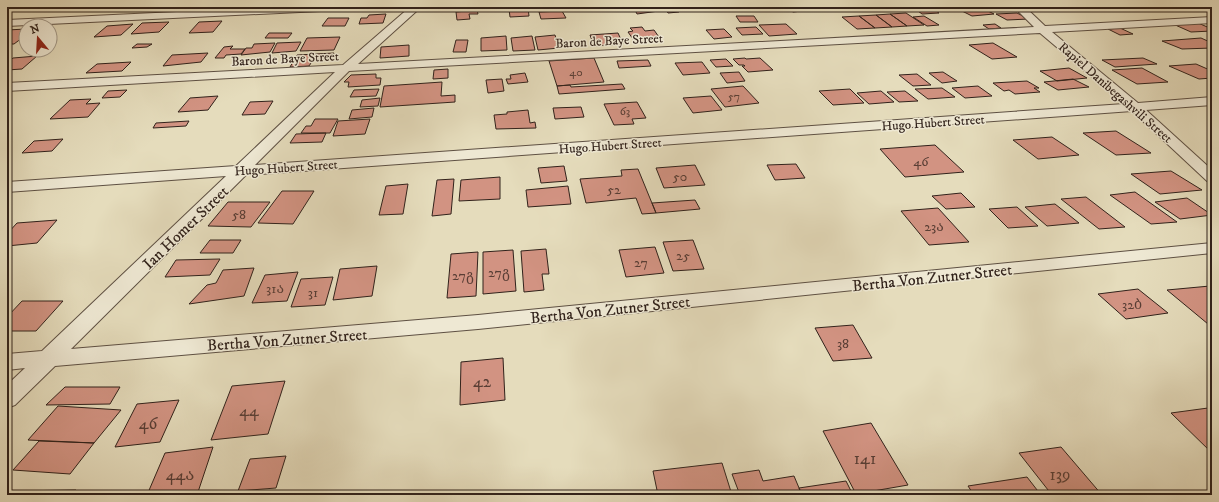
<svg xmlns="http://www.w3.org/2000/svg" width="1219" height="502" viewBox="0 0 1219 502" font-family="'IM FELL DW Pica','Noto Serif Georgian',serif">
<style>
.building{fill:#d29382;stroke:#31221b}
.lines{fill:none;stroke-linecap:round;stroke-linejoin:round}
.street-casing{stroke:#5e5043;stroke-width:2}
.street{fill:#eee8d3;fill-rule:evenodd}
.labels{text-anchor:middle;stroke-width:3;stroke-linejoin:round;paint-order:stroke}
.far-number-label{font-size:12px;fill:#593e35}
.far-street-label{font-size:13px;fill:#31221b;stroke:#eee8d3}
.number-label{font-size:14px;fill:#593e35}
.street-label{font-size:16px;fill:#31221b;stroke:#eee8d3}
.near-number-label{font-size:17px;fill:#593e35}
</style>
<rect width="100%" height="100%" fill="#e5dcbc"/>
<filter id="stains"><feTurbulence type="fractalNoise" baseFrequency=".005" numOctaves="4"/><feColorMatrix values="0 0 0 0 .2 0 0 0 0 .09 0 0 0 0 .02 0 0 0 .5 -.17"/></filter>
<radialGradient id="worn" r=".72"><stop offset=".6" stop-color="#630" stop-opacity="0"/><stop offset="1" stop-color="#630" stop-opacity=".3"/></radialGradient>
<!-- building -->
<path class="building" d="M95,7H122L120,9L91,10Z
M643,7L676,8L679,12L668,13L666,10L637,14L635,10H645Z
M786,7H806L811,10L793,12Z
M817,7H840L843,9L822,10Z
M930,7L939,13L922,14L914,8Z
M528,8L529,16L510,17L509,9Z
M984,9L994,14L972,16L962,11Z
M477,10L478,14H469L470,19L457,20L456,12Z
M562,11L566,18L541,19L539,12Z
M906,13L924,25L907,26L890,14Z
M1017,13L1029,19L1007,20L996,14Z
M386,14L383,23L359,24L361,18H367L369,15Z
M890,14L907,26L892,27L876,15Z
M876,15L892,27L875,28L859,16Z
M736,16H754L758,22H740Z
M859,16L875,28L857,29L842,17Z
M924,16L939,25L927,26L913,17Z
M328,18H349L345,26H322Z
M222,21L213,32L189,33L199,22Z
M169,22L159,32L131,34L142,23Z
M1198,23L1212,29V31L1191,32L1173,24Z
M133,24L121,35L94,37L107,26Z
M786,24L797,34L769,36L759,25Z
M995,24L1001,28L989,29L983,25Z
M642,27L645,31L654,30L661,40L635,42L628,32L633,31L630,28Z
M756,27L763,34L742,35L736,28Z
M1120,28L1133,34L1120,35L1108,29Z
M26,29V35L14,44H7V30Z
M724,29L732,37L714,39L706,30Z
M269,33H292L288,38H265Z
M618,33L623,44L594,46L590,35Z
M555,35L559,48L538,50L535,37Z
M506,36L507,50L481,51V38Z
M532,36L535,50L513,51L511,38Z
M340,37L334,50L300,51L307,38Z
M1201,38L1212,43V48L1182,49L1162,41Z
M456,40H468L466,52H453Z
M301,42L296,51L272,53L277,43Z
M275,43L270,52L241,55L246,48H252L254,44Z
M993,43L1017,57L992,59L969,45Z
M137,44H152L147,47L132,48Z
M409,45V56L380,58L381,47Z
M233,46L230,49H245L241,54L226,55L224,58H215L224,47Z
M208,53L201,62L163,66L172,55Z
M334,53L331,59L313,60L309,66L290,67L297,55Z
M37,56L22,69L7,70L10,68H7V63L13,58Z
M594,58L604,82L557,86L549,61Z
M745,58L746,59L760,58L773,70L748,72L742,66H745L744,65H739L733,59Z
M1143,58L1157,64L1115,67L1102,60Z
M726,59L733,66L716,67L710,60Z
M648,60L651,66L619,68L617,61Z
M131,62L122,71L86,73L97,64Z
M702,62L710,73L683,75L675,63Z
M1196,64L1212,71V78L1199,79L1169,66Z
M1069,68L1087,78L1057,81L1040,71Z
M1142,68L1168,82L1137,84L1112,70Z
M448,69V78L433,79L434,70Z
M739,72L745,81L727,83L720,73Z
M943,72L957,81L942,83L929,73Z
M525,73L528,82L508,84L506,79H511L510,75Z
M376,74V78H381L380,85L348,87L349,82H344L351,75Z
M917,74L931,85L913,86L899,75Z
M502,79L504,91L488,93L486,80Z
M1073,79L1089,87L1058,90L1044,82Z
M1027,81L1039,88H1034L1040,92L1015,94L1009,90L1004,91L993,83Z
M442,82L441,96L455,95V102L380,107L384,86Z
M622,84L625,89L559,94L557,86L570,85L571,87Z
M743,86L759,103L725,107L711,89Z
M978,86L992,96L965,98L952,88Z
M942,88L955,97L928,99L915,89Z
M379,89L376,96L350,97L354,90Z
M850,89L864,103L833,105L819,91Z
M127,90L120,97L102,98L108,91Z
M881,91L894,102L869,104L857,93Z
M905,91L918,101L899,102L887,92Z
M218,96L208,110L178,112L190,98Z
M711,96L722,110L693,113L683,98Z
M380,98L378,106L360,107L362,100Z
M91,99L86,104L100,103L88,117L50,119L70,100Z
M273,101L265,114L242,115L250,102Z
M637,102L646,118L632,119L634,124L614,125L604,104Z
M581,107L584,117L555,119L553,108Z
M374,108L372,117L349,119L352,110Z
M528,110L530,123L535,122L536,128L496,129L494,115L507,114V112Z
M315,119H338L330,133H301L306,126H311Z
M370,119L365,134L333,136L338,121Z
M189,121L186,126L153,128L156,123Z
M1116,131L1151,153L1116,155L1083,133Z
M326,133L322,142L290,143L296,134Z
M1052,137L1079,155L1038,159L1013,140Z
M63,139L52,151L22,153L34,141Z
M935,145L964,172L905,177L880,149Z
M796,164L805,178L775,180L767,165Z
M695,165L705,185L664,188L656,168Z
M564,166L567,181L541,183L538,168Z
M638,169L656,213L642,214L636,198L586,203L580,179L622,176L621,170Z
M1171,171L1202,190L1160,194L1131,174Z
M500,177V199L459,201L461,180Z
M454,179L451,214L432,216L437,180Z
M408,184L403,214L379,215L386,186Z
M568,186L571,204L528,207L526,190Z
M282,191H314L293,224L258,223Z
M1135,192L1177,222L1151,224L1110,195Z
M961,193L975,207L946,209L932,196Z
M1086,197L1125,227L1099,229L1061,199Z
M1187,198L1212,215L1180,219L1155,202Z
M695,200L700,209L656,213L652,203Z
M228,202H270L251,227L208,226Z
M1055,204L1079,223L1047,226L1025,207Z
M1017,207L1038,226L1008,228L989,209Z
M938,208L969,242L929,245L901,211Z
M57,220L37,243L7,246V234L17,223Z
M210,240H241L233,253H200Z
M693,240L704,269L673,271L663,242Z
M655,247L664,273L626,277L619,250Z
M546,249L549,274H542L544,290L524,292L521,251Z
M513,250L516,291L483,294V252Z
M478,252L476,296L447,298L451,254Z
M220,259L210,275L165,277L176,260Z
M377,266L372,296L333,300L340,269Z
M254,268L244,296L189,304L207,285L216,283L223,270Z
M298,272L287,301L252,303L265,275Z
M333,277L325,305L291,307L301,279Z
M1210,286L1212,287V324H1208L1167,290Z
M1138,289L1168,313L1126,319L1098,294Z
M22,301H63L36,331H7V317Z
M853,325L872,358L833,361L815,328Z
M503,358L505,400L460,405L461,362Z
M285,381L268,434L211,440L232,386Z
M65,387H120L110,404L46,405Z
M179,400L160,442L115,447L137,404Z
M58,406L121,410L94,443L28,440Z
M1208,408L1212,411V453L1171,413Z
M871,423L908,485L856,494L823,431Z
M39,441L94,443L70,474L13,470Z
M213,447L197,495H147L165,453Z
M1061,447L1102,495H1052L1019,453Z
M286,456L276,488L238,491L250,459Z
M722,463L732,495H658L653,471Z
M759,470L763,481L794,476L802,495H740L732,474Z
M1027,477L1041,495H974L968,486Z
M846,481L853,495H802L799,488Z
M76,490L73,495H7L10,491Z"/>
<g class="lines">
<defs>
<path id="street" d="M280,7H346L341,10L7,26V20Z
M410,7H421L358,64L1034,27L1014,7H1025L1045,26L1212,17V23L1052,32L1138,103L1212,97V105L1146,110L1212,170V183L1207,181L1132,111L246,175L71,349L478,315L1212,243V253L478,329L55,366L15,405L7,408V385L25,368L7,370V354L42,351L226,176L7,192V182L236,166L335,72L7,91V83L343,65ZM1040,33L1124,104L255,165L349,71Z"/>
</defs>
<!-- street casing -->
<use href="#street" class="street-casing"/>
<!-- street -->
<use href="#street" class="street"/>
</g>
<g class="labels">
<!-- far-number labels -->
<g class="far-number-label">
<text x="576" y="76">40</text>
<text x="734" y="100">57</text>
<text x="625" y="115">63</text>
</g>
<!-- far-street labels -->
<g class="far-street-label">
<text transform="translate(609 40) rotate(-3)" y="5">Baron de Baye Street</text>
<text transform="translate(285 58) rotate(-3)" y="5">Baron de Baye Street</text>
<text transform="translate(1116 92) rotate(41)" y="5">Rapiel Danibegashvili Street</text>
<text transform="translate(933 122) rotate(-4)" y="5">Hugo Hubert Street</text>
<text transform="translate(610 145) rotate(-4)" y="5">Hugo Hubert Street</text>
<text transform="translate(286 167) rotate(-4)" y="5">Hugo Hubert Street</text>
</g>
<!-- number labels -->
<g class="number-label">
<text x="921" y="166">46</text>
<text x="680" y="181">50</text>
<text x="614" y="194">52</text>
<text x="239" y="219">58</text>
<text x="934" y="231">23ა</text>
<text x="683" y="260">25</text>
<text x="641" y="267">27</text>
<text x="499" y="277">27გ</text>
<text x="463" y="280">27გ</text>
<text x="275" y="293">31ა</text>
<text x="313" y="297">31</text>
<text x="1132" y="309">32ბ</text>
<text x="843" y="348">38</text>
</g>
<!-- street labels -->
<g class="street-label">
<text transform="translate(185 227) rotate(-44)" y="6">Ian Homer Street</text>
<text transform="translate(932 277) rotate(-6)" y="6">Bertha Von Zutner Street</text>
<text transform="translate(610 309) rotate(-6)" y="6">Bertha Von Zutner Street</text>
<text transform="translate(287 339) rotate(-4)" y="6">Bertha Von Zutner Street</text>
</g>
<!-- near-number labels -->
<g class="near-number-label">
<text x="482" y="387">42</text>
<text x="249" y="416">44</text>
<text x="148" y="429">46</text>
<text x="865" y="464">141</text>
<text x="180" y="480">44ა</text>
<text x="1060" y="480">139</text>
</g>
</g>
<!-- margin -->
<rect width="1219" height="502" fill="none" stroke="#e5dcbc" stroke-width="24"/>
<rect x="8" y="8" width="1203" height="486" fill="none" stroke="#31221b" stroke-width="2"/>
<rect x="12" y="12" width="1195" height="478" fill="none" stroke="#31221b"/>
<!-- north arrow -->
<g transform="translate(38 38) rotate(342)"><circle r="19" fill="#eee8d3" stroke="#a29989"/>
<path d="M0-3L7 15L0 10L-7 15Z" fill="#8f2418"/>
<text y="-6" font-size="11" font-weight="bold" text-anchor="middle" fill="#31221b">N</text>
</g>
<rect width="100%" height="100%" filter="url(#stains)"/>
<rect width="100%" height="100%" fill="url(#worn)"/>
</svg>
